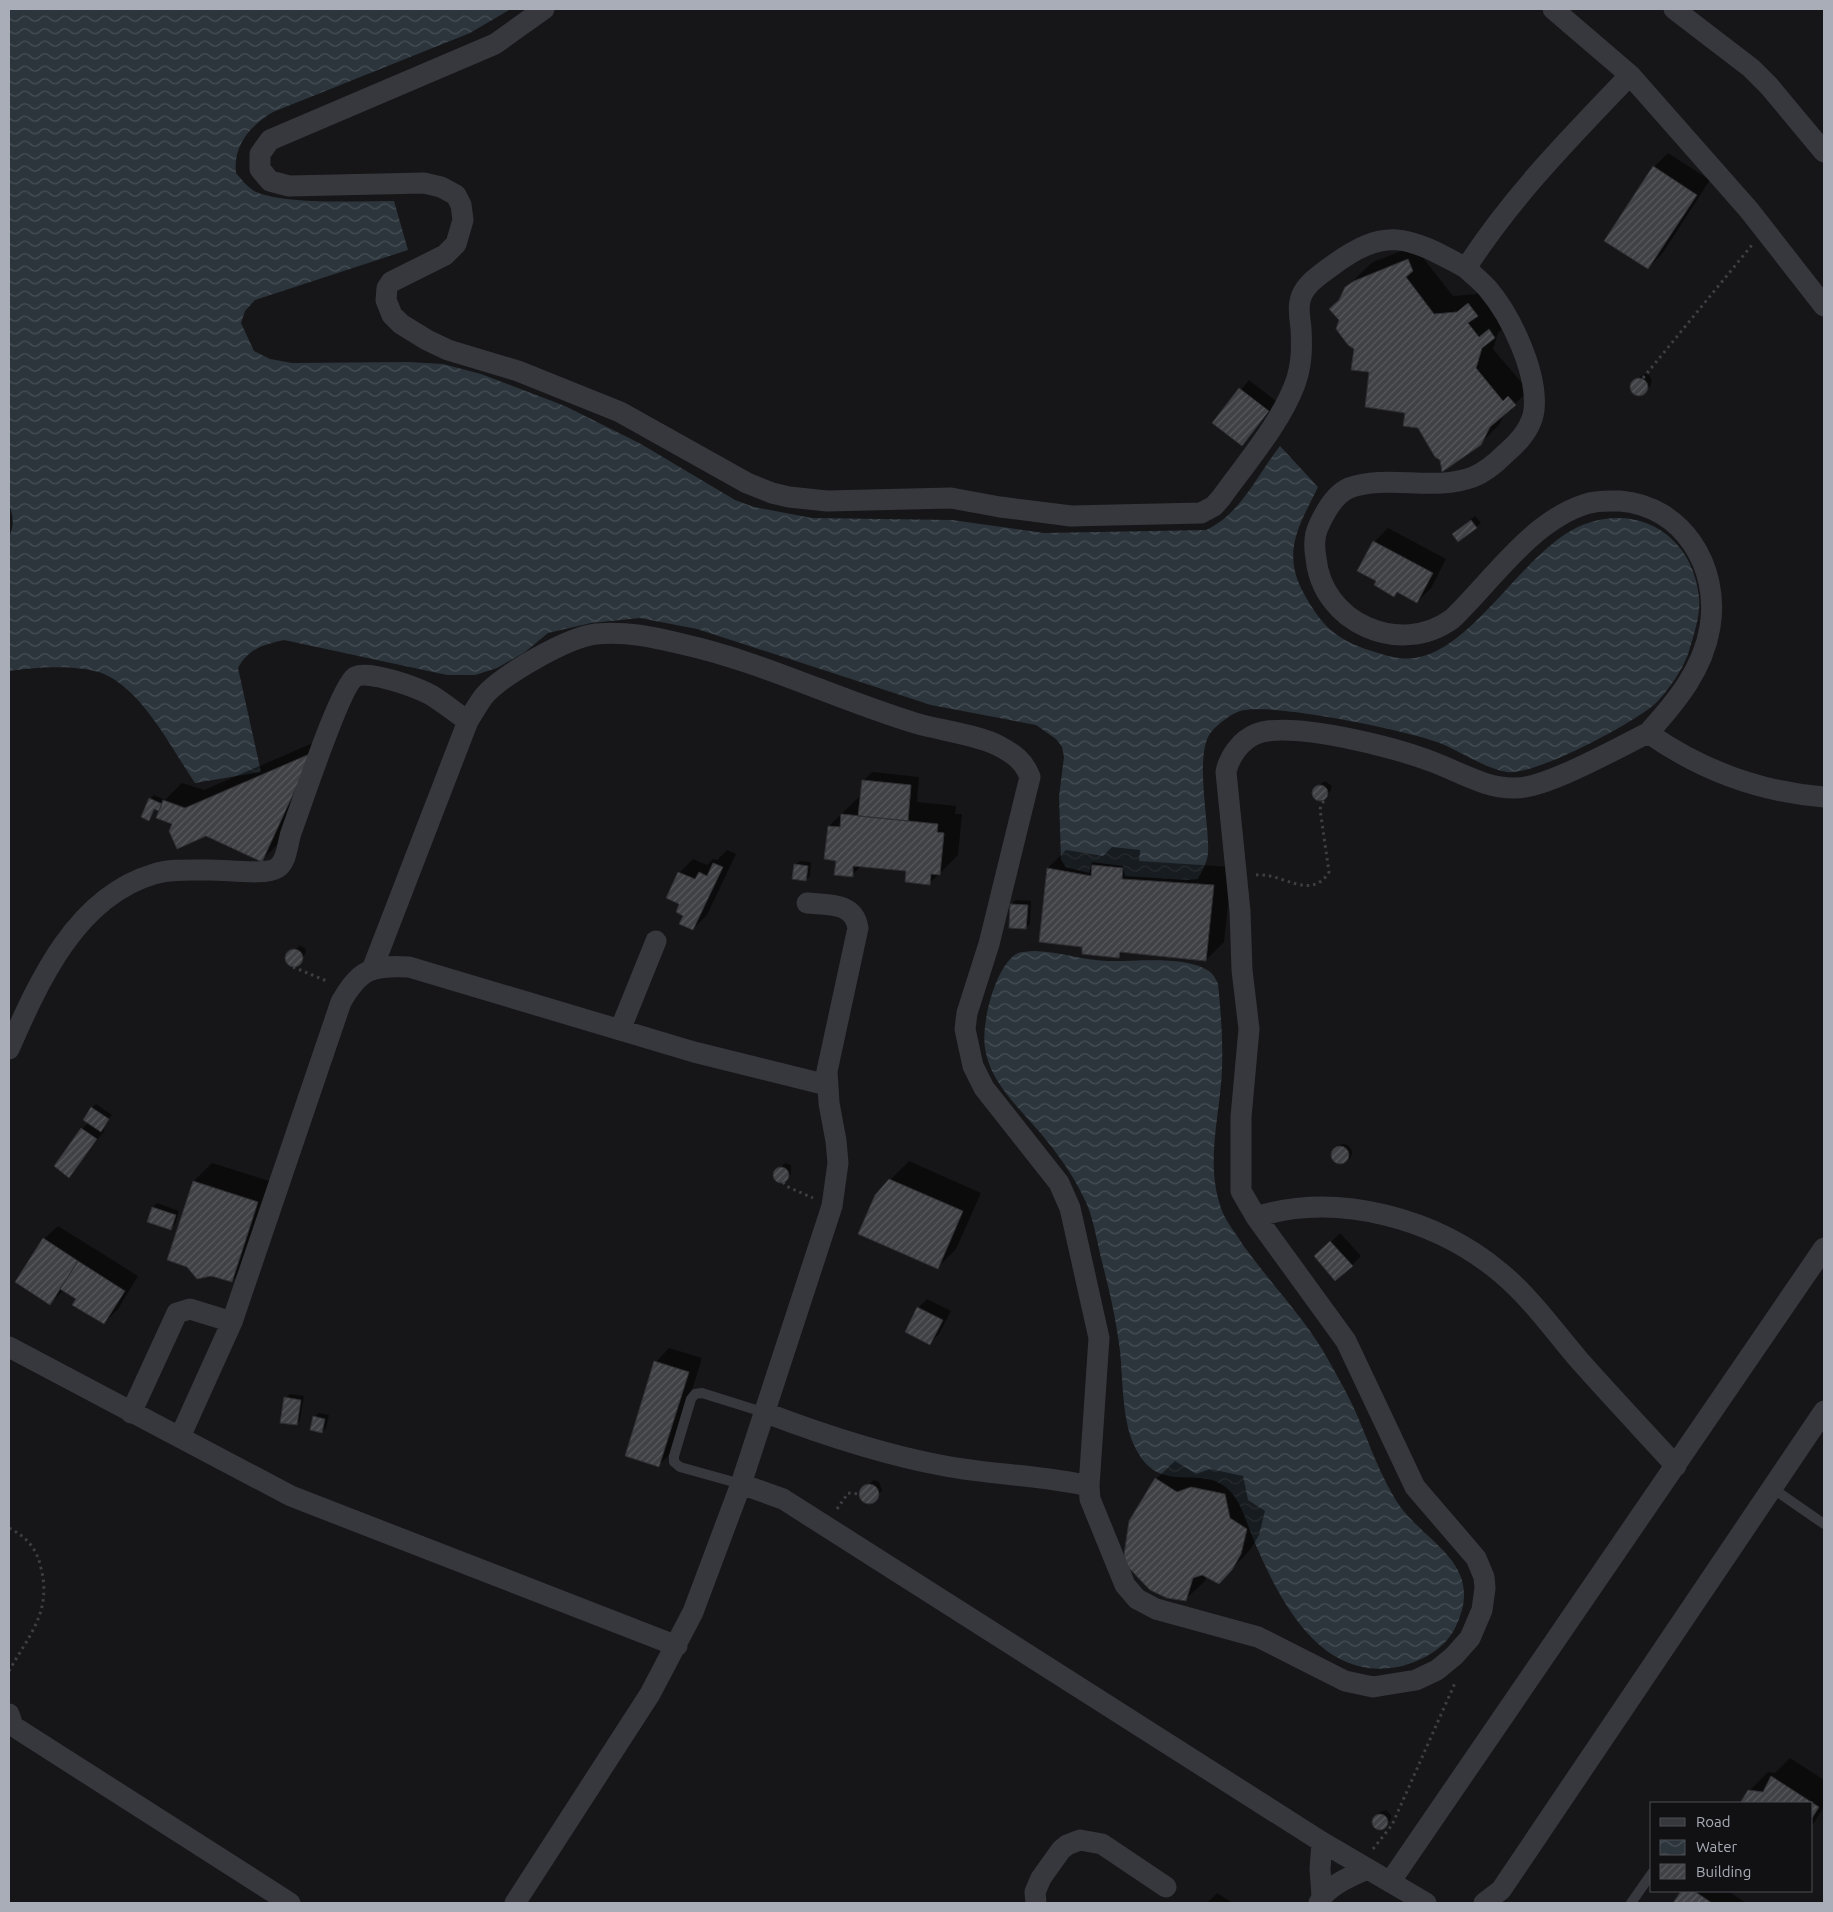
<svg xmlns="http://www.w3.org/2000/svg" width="1833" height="1912" viewBox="0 0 1833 1912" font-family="Ubuntu,sans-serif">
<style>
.water{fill:url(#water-waves)}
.shadow{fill:#0007}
.building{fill:url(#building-hatch);stroke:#303034}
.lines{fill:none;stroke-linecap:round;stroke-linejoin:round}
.path{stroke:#3d3f44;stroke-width:3;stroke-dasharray:2.5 4;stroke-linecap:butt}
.lane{stroke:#37383d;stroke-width:10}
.street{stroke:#37383d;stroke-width:21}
</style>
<defs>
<pattern id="water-waves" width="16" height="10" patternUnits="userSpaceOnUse" patternTransform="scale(1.25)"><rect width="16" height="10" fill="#2c353c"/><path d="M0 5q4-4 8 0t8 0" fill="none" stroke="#485056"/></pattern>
<pattern id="building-hatch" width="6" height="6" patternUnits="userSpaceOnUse" patternTransform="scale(1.25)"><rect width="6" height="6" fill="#404145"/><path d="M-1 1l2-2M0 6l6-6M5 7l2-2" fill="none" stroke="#595a5e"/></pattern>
</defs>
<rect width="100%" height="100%" fill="#161618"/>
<!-- water -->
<path class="water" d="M9,9H511L470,33L273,112C250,126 233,145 236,173C242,180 248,188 256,192C287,205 359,201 394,201L408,250L255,300L245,311L241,323L254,351L270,359L292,363L409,362L443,364L481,374L565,406L641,444L735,500L754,507L812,518L952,520L1044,533L1206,530C1241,514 1257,475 1280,446L1318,487C1300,524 1282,550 1302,590C1320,624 1335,640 1372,651C1381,654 1390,657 1399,658C1469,668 1523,541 1591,522C1646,506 1693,540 1699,597C1701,614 1694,634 1689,651C1684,668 1668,691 1656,703C1634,723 1535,776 1507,772C1483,768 1461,751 1437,742C1405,730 1270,702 1240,711C1231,714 1219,723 1212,731C1193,752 1210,824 1208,853C1207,863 1202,871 1198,879L1188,880L1125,876L1123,866L1092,862L1089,873L1066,867L1061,860L1059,797L1064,757L1062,747L1056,739L1036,725L931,705L697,629L640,618L591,623L548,633L525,652L497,668L475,675H447L284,640C263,645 249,648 238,668L261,772L195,783C172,749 146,697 110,677C87,663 35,667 9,671V537C15,524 13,516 9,504Z
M1035,951C1060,952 1083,960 1107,961C1135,962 1185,955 1209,971C1213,974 1216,979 1218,984C1221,1012 1223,1042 1222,1070C1220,1117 1205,1162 1221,1208C1225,1221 1236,1233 1243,1245C1268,1280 1299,1312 1322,1349C1332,1366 1342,1384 1351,1402C1366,1433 1376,1467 1394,1497C1420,1543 1487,1560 1456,1626C1446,1648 1424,1660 1402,1666C1320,1685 1278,1598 1252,1536C1246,1521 1241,1502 1229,1490C1201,1462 1158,1499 1134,1445C1122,1419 1123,1380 1120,1351C1116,1318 1109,1289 1101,1258C1097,1241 1094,1223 1088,1207C1078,1183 1063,1161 1047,1141C1025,1113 990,1085 985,1048C981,1024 995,965 1018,953C1019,952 1034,951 1035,951Z"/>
<!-- shadow -->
<path class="shadow" d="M1668,153L1710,180L1662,254L1648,268L1654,167Z
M1427,241L1431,252L1424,259L1453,296L1476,294L1487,285L1495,296L1487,305L1498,319H1513L1498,333L1493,349L1522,383L1534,386L1505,413L1499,425L1480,444L1442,460L1419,427L1371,371L1341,320V299L1346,288L1365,269L1373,262Z
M1644,374L1649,375L1652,380L1650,387L1641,394L1634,392L1633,382Z
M1249,380L1277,402L1242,444L1214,422Z
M1475,516L1481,523L1458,540L1453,534Z
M1388,528L1446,559L1431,588L1417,602L1398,591L1394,595L1378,580L1359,570L1374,542Z
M329,736L280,842L262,860L206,835L173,823L155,808L148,819L150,799L154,795L165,800L182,783L204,790Z
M872,772L919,777L917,802L956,806L955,814H962L958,855L929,884L908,870L862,865L852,875L837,860L829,826L861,795L863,781Z
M1325,781L1332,786L1330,793L1322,799L1316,798L1314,792L1316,787Z
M1112,847L1140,850L1139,861L1232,867L1224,942L1206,960L1124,951L1119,956L1084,946L1040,941L1048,868L1066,850L1103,856Z
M727,850L736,854L707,915L693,929L681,904L668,898L680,872L693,859L707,865L713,859L717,860Z
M800,861L811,862L810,876L805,880L795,865Z
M1015,900L1031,901L1030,924L1026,928L1011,905Z
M298,945L305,948L306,952L300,962L293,966L286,959L289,952L299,947Z
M96,1104L112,1115L102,1128L105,1130L69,1176L82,1129L89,1122L92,1108Z
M1334 1153a9 9 0 1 1 18 0a9 9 0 1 1-18 0Z
M909,1161L981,1193L956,1249L938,1267L890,1180Z
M212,1163L276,1183L250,1263L232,1281L194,1181Z
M785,1163L791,1165V1174L783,1181L776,1180L774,1174Z
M157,1203L179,1211L175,1224L171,1228L149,1221L153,1207Z
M58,1226L138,1276L118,1309L104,1323L78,1298L64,1290L50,1303L44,1239Z
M1340,1233L1361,1256L1352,1265L1325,1248Z
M927,1299L951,1311L939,1334L930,1343L918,1308Z
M669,1348L702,1358L673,1451L659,1465L656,1362Z
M290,1394L304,1396L300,1420L296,1424L286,1398Z
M319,1413L329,1415L326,1428L322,1432L314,1417Z
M1175,1461L1196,1474L1210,1469L1243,1476L1248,1500L1265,1511L1259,1535L1250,1550L1219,1582L1206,1576L1205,1581L1186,1599L1156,1479Z
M874,1480L879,1482L882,1490L875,1499L870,1502L865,1501L861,1497L862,1489Z
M1790,1758L1824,1780V1807L1812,1826V1803H1741L1749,1791L1768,1772L1775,1773Z
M1386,1810L1391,1815V1819L1384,1828L1374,1827L1373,1820L1375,1816L1380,1812Z
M1683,1891H1728L1746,1903H1674Z
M1217,1893L1233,1903H1207Z"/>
<!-- building -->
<path class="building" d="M1653,166L1697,195L1648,269L1604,241Z
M1408,259L1413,271L1406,277L1434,314L1457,312L1468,303L1478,316L1468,323L1479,337L1489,329L1495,338L1482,348L1476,368L1503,401L1508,396L1516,405L1490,427L1481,445L1442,472L1440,460L1435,457L1418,428L1403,426L1405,413L1365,407L1369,372L1351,370L1354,349L1348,345L1336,329L1339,320L1329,309L1339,300L1345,287L1354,281Z
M1630 387a9 9 0 1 1 18 0a9 9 0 1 1-18 0Z
M1239,388L1269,411L1242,446L1212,423Z
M1471,520L1477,528L1458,542L1452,534Z
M1373,541L1433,573L1417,603L1397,592L1394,597L1374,585L1376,581L1357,571Z
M312,753L262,862L206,836L177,849L169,831L172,824L156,818L163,800L185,808Z
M862,780L911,785L908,821L858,816Z
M1312 793a8 8 0 1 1 16 0a8 8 0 1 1-16 0Z
M149,798L162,804L159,811L154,809L149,821L141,817Z
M841,814L938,824L937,832L944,833L940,875L931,874L930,885L905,882L906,871L853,866V877L834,875L836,861L824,859L828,826L840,827Z
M713,863L723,867L693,930L679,924L683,916L676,912L679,904L666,898L678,872L695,879L699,872L707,876Z
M794,864L808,866L806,881L792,879Z
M1092,865L1123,868L1122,879L1214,885L1206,961L1120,952L1119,958L1082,954V947L1039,942L1047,868L1091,876Z
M1010,904L1028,905L1026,929L1009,928Z
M285 958a9 9 0 1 1 18 0a9 9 0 1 1-18 0Z
M91,1107L109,1119L101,1132L83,1120Z
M81,1128L97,1139L69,1178L54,1166Z
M1331 1155a9 9 0 1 1 18 0a9 9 0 1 1-18 0Z
M773 1175a8 8 0 1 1 16 0a8 8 0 1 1-16 0Z
M889,1179L963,1211L938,1269L858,1234L875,1195Z
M193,1181L258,1202L232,1282L211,1276L197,1279L187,1267L167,1260Z
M152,1207L176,1215L171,1230L147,1222Z
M43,1238L78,1261L50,1305L15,1282Z
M1330,1241L1353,1266L1335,1281L1314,1256Z
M78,1261L125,1291L104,1324L72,1305L76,1299L60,1289Z
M917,1307L943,1320L930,1345L905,1332Z
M654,1361L689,1372L659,1467L625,1456Z
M284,1397L301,1400L297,1425L280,1423Z
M313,1416L325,1419L322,1433L310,1430Z
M1155,1478L1177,1492L1191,1487L1225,1494L1230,1518L1247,1529L1241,1554L1232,1570L1219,1584L1202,1575L1193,1578L1186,1601L1167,1598L1150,1590L1127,1566L1124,1555L1129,1521Z
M859 1494a10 10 0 1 1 20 0a10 10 0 1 1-20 0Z
M1771,1776L1819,1807L1812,1818V1803H1740L1748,1790L1763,1792Z
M1372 1822a8 8 0 1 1 16 0a8 8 0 1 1-16 0Z
M1681,1891H1694L1712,1903H1673Z"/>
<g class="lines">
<!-- path -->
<path class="path" d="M1643,378L1752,245
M1256,875C1281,872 1311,902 1329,872L1320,809L1324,800
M293,967L329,982
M783,1182L786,1186L813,1198
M837,1509L848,1493L859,1494
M9,1528C27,1537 37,1549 41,1568C52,1612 29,1635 9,1671
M1373,1849L1392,1825L1455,1683"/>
<!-- lane -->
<path class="lane" d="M741,1484L680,1467L674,1462V1456L691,1399L695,1394L702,1393L766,1413
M1772,1488L1824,1524
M1631,1903L1652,1873"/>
<!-- street -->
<path class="street" d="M544,9L495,44L270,140L260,154V169L270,181L289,186L424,183L441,187L456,195L461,205L463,220L456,244L445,255L391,282L387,288L386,300L392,315L401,324L427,340L448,350L518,371L620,412L747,483L772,493L789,497L827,501L951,498L1000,507L1071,516L1201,513L1214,506L1221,498C1246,463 1280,424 1295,384C1302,365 1302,347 1301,328C1300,320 1298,309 1300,301C1303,286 1317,277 1329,268C1386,225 1407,236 1466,268
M1553,9L1630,75L1749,210L1824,306
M1674,9L1751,68L1769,86L1824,152
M1630,75C1570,138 1513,195 1466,268C1473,275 1481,281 1488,289C1511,316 1538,373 1534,410C1532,427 1519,442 1506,453C1496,463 1486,472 1473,477C1433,492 1388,474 1349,488C1335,494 1325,512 1319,525C1314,535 1314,547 1316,558C1322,623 1400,657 1452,619C1492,581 1531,521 1586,504C1597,500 1609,501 1620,501C1683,506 1720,567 1710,627C1703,670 1676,702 1648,733C1701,770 1760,792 1824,797
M1648,733C1617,748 1547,788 1516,788C1486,789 1460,772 1433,762C1397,748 1291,720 1256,734C1241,740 1229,757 1226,772L1240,911L1242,970L1249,1029L1241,1117V1191L1256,1217C1338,1191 1437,1219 1501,1273C1531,1298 1554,1331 1579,1360C1611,1396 1644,1431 1676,1466
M373,967L468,721C473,713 478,704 484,696C502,675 568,637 596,634C626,631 653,637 682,644C763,662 836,699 915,723C938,730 979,735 999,746C1014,754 1024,761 1030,777L989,944L967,1013L965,1029L973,1066L984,1088L1059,1183L1070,1208L1099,1338L1089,1486L1090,1499L1125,1585L1137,1599L1156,1609L1258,1637L1345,1681L1373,1687L1416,1680L1437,1670L1454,1656L1470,1638L1482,1610L1485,1588L1484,1577L1476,1558L1415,1487L1346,1341L1256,1217
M620,1030L656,941
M9,1049C39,981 76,897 154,874C169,869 190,870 206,870C223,869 265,876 277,868C288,861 287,842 292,830C301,806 340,687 355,677C368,669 418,688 431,695C444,703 456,713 468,721
M9,1347L291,1496L677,1646
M131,1413L177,1313L190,1309L232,1322
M766,1413C824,1435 884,1455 945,1466C993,1475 1041,1475 1089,1486
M180,1437L232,1322L341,1002C360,969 372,965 409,967L694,1052L827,1085
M741,1484L783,1499L1322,1842L1426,1903
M9,1714L13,1726L290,1903
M1322,1842L1320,1869L1322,1896
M1390,1882L1824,1248
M515,1903L650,1694L693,1612L741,1484L832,1206L838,1163L836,1141L829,1103L827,1071L858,928C854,902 828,905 807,903
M1036,1903L1035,1892L1041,1878L1061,1850L1067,1845L1080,1840L1102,1844L1166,1887
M1319,1903C1325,1887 1351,1876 1367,1869
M1484,1903L1501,1890L1824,1411"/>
</g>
<!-- border -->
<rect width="1833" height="1912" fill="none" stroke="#a8adb8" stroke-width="20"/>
<!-- legend -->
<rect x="1650" y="1802" width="162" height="90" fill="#111113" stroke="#4d4f55"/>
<rect x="1660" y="1818" width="25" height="8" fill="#37383d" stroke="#4d4f55"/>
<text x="1696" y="1827" font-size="15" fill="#a8adb8">Road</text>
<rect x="1660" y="1840" width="25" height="15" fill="url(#water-waves)" stroke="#4d4f55"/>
<text x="1696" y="1852" font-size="15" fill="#a8adb8">Water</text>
<rect x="1660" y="1864" width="25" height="15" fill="url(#building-hatch)" stroke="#4d4f55"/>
<text x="1696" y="1877" font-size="15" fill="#a8adb8">Building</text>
</svg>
